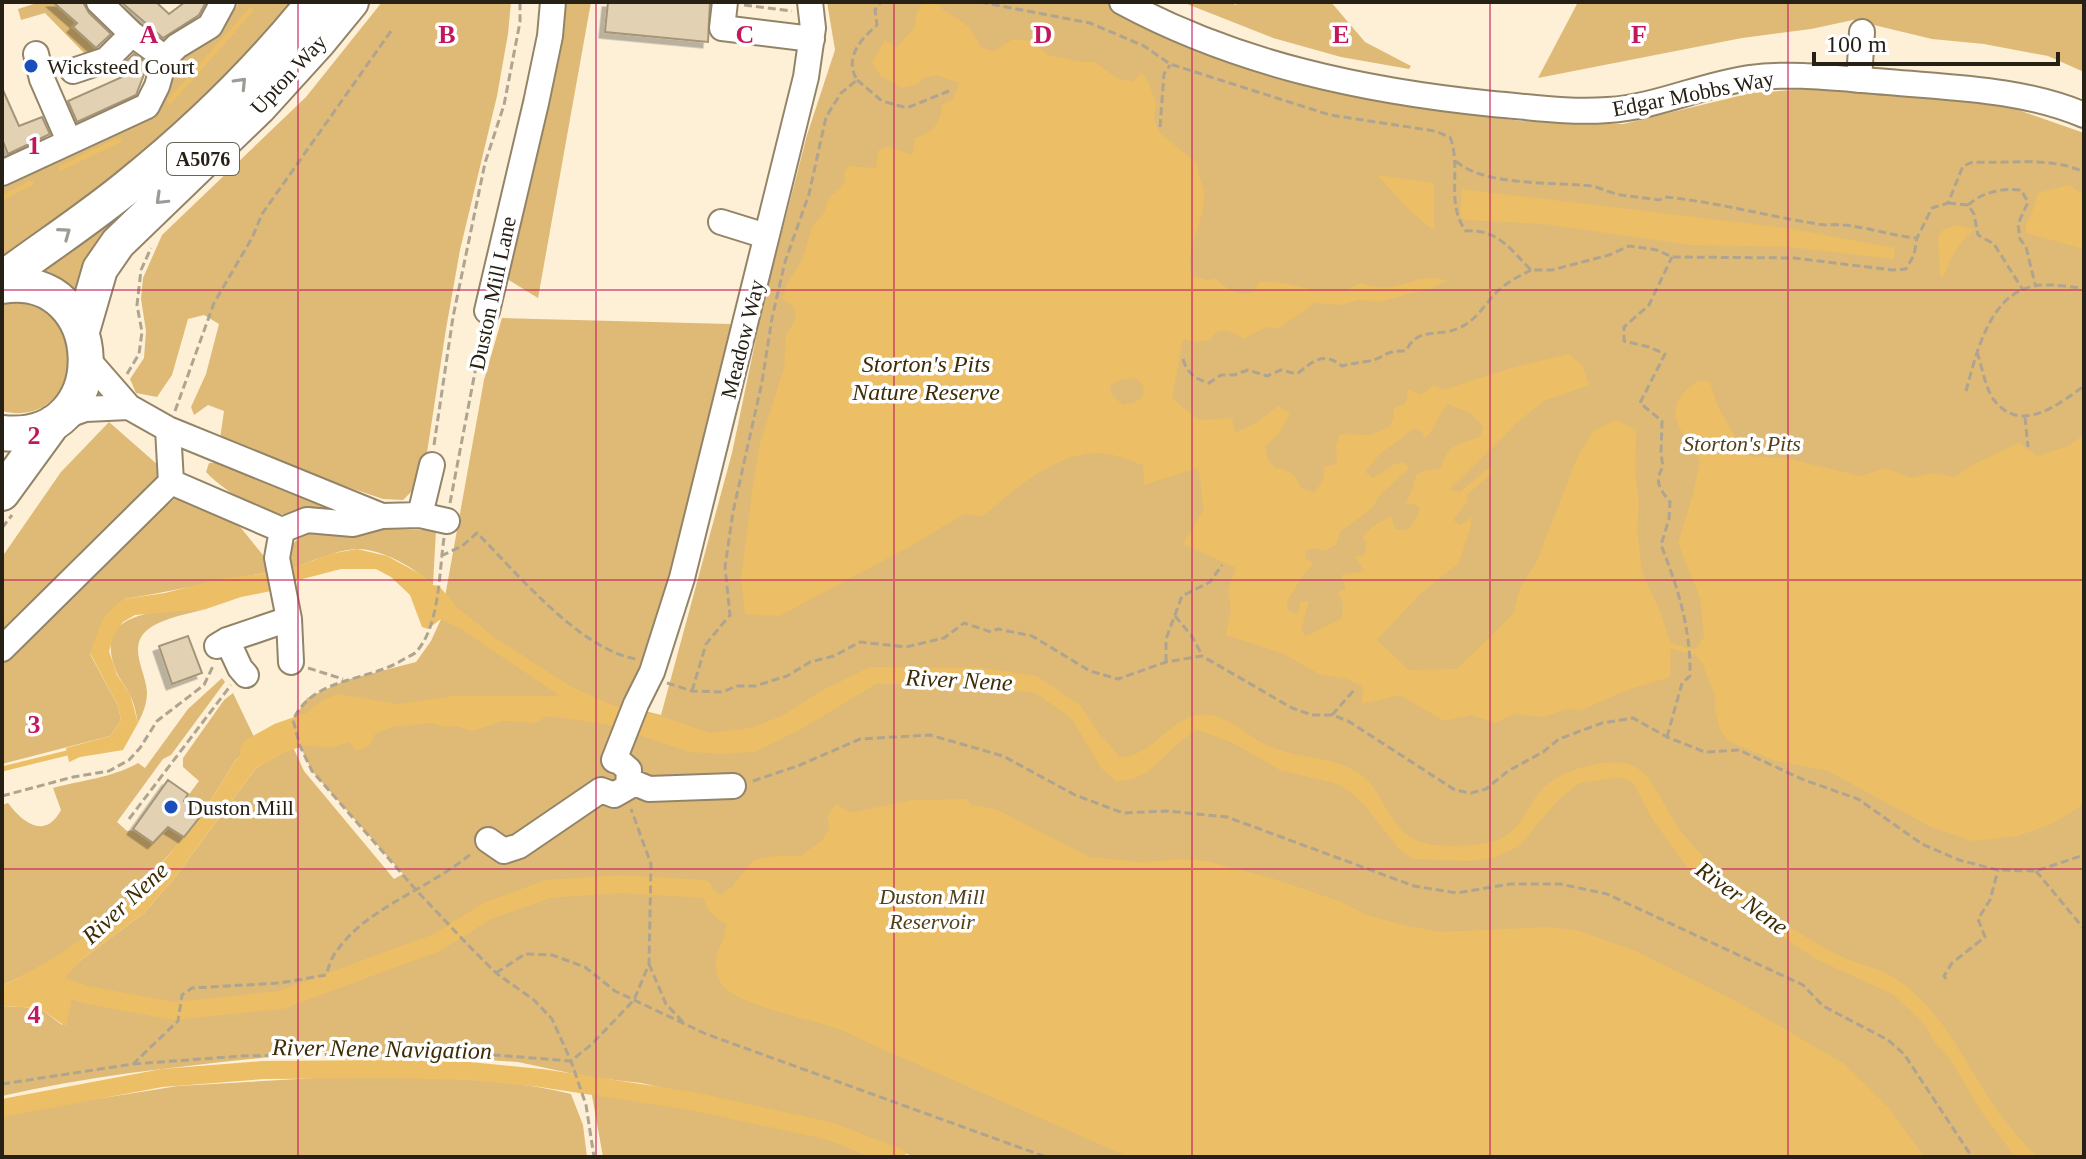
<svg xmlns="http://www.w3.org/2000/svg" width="2086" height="1159" viewBox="0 0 2086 1159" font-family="'Times New Roman',serif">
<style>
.green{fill:#deba76}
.water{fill:#ecbe65;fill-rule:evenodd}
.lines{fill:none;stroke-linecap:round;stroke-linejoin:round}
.stream{stroke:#ecbe65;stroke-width:5}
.canal{stroke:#ecbe65;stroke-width:18}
.river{stroke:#ecbe65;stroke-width:30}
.building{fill:#e2d1b3;stroke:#a59578;stroke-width:2;filter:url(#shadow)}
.minor-casing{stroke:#938468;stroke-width:28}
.highway-casing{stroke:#938468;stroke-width:38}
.path{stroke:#afa490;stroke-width:3;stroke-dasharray:8 4;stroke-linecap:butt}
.minor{stroke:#fff;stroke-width:24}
.highway{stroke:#fff;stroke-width:34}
.oneway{stroke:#9e9b96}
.grid{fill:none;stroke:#c2185b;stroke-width:2;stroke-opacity:0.55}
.poi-dot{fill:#1a4fbb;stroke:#fff;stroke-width:3}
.labels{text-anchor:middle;stroke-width:7;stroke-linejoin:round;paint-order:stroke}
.shield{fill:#fff;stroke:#68635b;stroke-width:2}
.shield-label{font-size:20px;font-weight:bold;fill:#272015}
.poi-label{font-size:22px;fill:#272015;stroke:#fff;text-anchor:start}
.street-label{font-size:22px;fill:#272015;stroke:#fff}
.park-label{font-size:22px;font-style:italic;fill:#53401b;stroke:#fff}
.water-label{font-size:24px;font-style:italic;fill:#3e2c04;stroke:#fff}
.grid-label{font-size:26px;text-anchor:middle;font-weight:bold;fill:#c2185b;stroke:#fff;stroke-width:7;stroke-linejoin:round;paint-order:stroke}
</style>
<defs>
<filter id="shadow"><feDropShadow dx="-5.5" dy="5.5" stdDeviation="0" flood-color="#0004"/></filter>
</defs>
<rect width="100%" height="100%" fill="#fdf0d7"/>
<!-- green -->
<path class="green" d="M40,2H53L77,23L74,27L103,54L87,56L45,13L21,20L18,9Z
M239,2H295L221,83L99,192L2,257V183L138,124L158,108L166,96L177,61L188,50L215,36L224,27Z
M382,2H511L508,34L497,96L460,250L446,329L426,459L417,486L403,500L383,499L309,474L220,439L224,411L208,405L194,415L191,407L206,374L219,324L204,315L188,319L172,375L157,397L136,393L130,379L144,358L146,331L141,299L143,278L162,235L306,97Z
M559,2H591L538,298L504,277Z
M827,2H1105L1212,55L1296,84L1394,104L1521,121L1623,124L1751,93L1808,89L1947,98L2010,107L2084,133V1157H916L800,1119L641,1083L588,1077L518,1062L457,1058L346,1060L345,1049C231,1062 114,1070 2,1096V1006L40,1008L62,1025L75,986L64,977L82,959L144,913L176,876L256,768L293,747L304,771L394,879L403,874L312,771L300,746L293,720L307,698L346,680L416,662L431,641L441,619L484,380L502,318L730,324L731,352L666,600L625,706L661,715L732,453L762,309L807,135L835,50Z
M1182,2H1230L1236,5L1237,2H1331L1365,42L1411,66L1409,69L1341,57L1273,38Z
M1578,2H2084V72L2048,56L1984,44L1932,39L1853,20L1811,29L1742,38L1538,78Z
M208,128L88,261L76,290L50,272L35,269Z
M18,302C102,317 75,430 2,411V304Z
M109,422L158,465V479L2,641V557L61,472Z
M226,462L355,511C330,511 302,516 278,514C255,511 221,488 206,472L209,463Z
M178,496L210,506L241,528L266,559L267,573C219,579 173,592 124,599L90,654L118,706L121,720L110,736L2,764V660L132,534Z
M333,528L436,530L433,585C415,568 381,548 355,549C332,551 310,562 289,570C284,536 306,534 333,528Z
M206,609C188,614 161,618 146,631C128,648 146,672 147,692C147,704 143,713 138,723C136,713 134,702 129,693C125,685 119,679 116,671C90,607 166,611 206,609Z
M222,678L225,682L171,755L163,759L117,822L127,831L168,827L184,837C145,883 104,928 52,960C36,970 18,977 2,986V805L8,803C23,823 45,840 61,810L53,788C82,780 112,778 138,763L145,768L188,709Z
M233,693L256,741L235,761L203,813L184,801L199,781L183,767V758L224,700Z
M315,1078C396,1078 493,1074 571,1094L583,1125L587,1157H2V1114L178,1086Z
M591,1090C689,1107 788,1124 883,1157H603Z"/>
<!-- water -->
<path class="water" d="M935,2C954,22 968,16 980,47L994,51L1013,39L1031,41L1049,55L1082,62H1095L1117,78L1133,82L1141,72L1148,81L1156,103L1154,120L1159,132L1197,164C1197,175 1204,185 1204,195C1205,224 1183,248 1192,276L1207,280L1215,278C1226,289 1235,294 1251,293L1260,282C1278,281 1296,285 1313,290C1324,293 1334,288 1346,291L1360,283C1370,285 1382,289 1391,287C1412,283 1426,273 1447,281L1432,288L1379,302L1359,300L1340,305L1315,303L1277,329L1267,327L1243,339C1230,330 1219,324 1210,340L1195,342L1183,339L1172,398L1198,420L1232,418L1235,433L1256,423L1278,406L1290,413L1280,432L1265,446L1268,460L1276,468C1291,469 1296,476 1301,488L1314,492L1324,480L1323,467L1337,464L1336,446L1340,434L1371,435L1390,426L1394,416L1393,409L1406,403L1408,389L1421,395L1434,385L1443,390L1514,367L1569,354L1583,366L1589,385L1544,401L1519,421L1449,490L1460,492L1490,467L1494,471L1467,495V503L1453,520L1461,525L1471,517V526L1459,563L1421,593L1377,640L1409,670L1457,669L1513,614L1520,588L1536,563L1577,458L1593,431L1616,420L1636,430L1635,471L1639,504L1637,530L1642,572L1661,614L1671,646L1670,677L1622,692L1582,710L1566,709L1543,717L1515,714L1495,723L1471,715L1444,721L1400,695L1362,704L1363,686L1346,679L1319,674L1282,653L1226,635L1231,611L1228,590L1236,568L1183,544L1204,509C1200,494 1203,482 1197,468L1144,485L1143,465C1131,461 1115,454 1101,453C1055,452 1017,488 983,516L964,514L911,546L779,616L745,614L741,579L753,485L760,444L784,368L786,335L796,318L794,307L782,299L788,282L802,260L812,227L824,213L828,199L846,182L844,174L848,166L876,168L878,151L888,146L912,155L915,138C932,133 941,124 942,105L953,99L959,83L937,75L923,78L916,85L902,88L881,76L872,62L885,40L897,47L916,26V15L921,5ZM1136,378L1144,387C1143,402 1136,402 1123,405L1112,395L1110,386L1120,380ZM1448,404L1470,413L1483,427L1480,437C1456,446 1450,442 1440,469L1426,470L1416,475L1412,491L1405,503L1419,506L1418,515L1408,530L1395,529L1391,516L1372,527L1362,537L1367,542L1364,555L1355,557L1364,571L1341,575L1346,589L1337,593L1343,600L1342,618L1306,636L1301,631L1309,601L1300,602L1299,612L1293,613L1287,609V601C1299,586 1297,579 1314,564L1305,558V550L1316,548L1323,551L1336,545L1340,532L1372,508L1379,496L1409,468L1404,462L1393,465L1373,478L1365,472L1381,453L1415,428L1423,433L1424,438C1436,431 1437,414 1448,404Z
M1377,175L1434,183V231L1406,207Z
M2069,185L2084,195V249L2026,233V223L2030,219L2038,193Z
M1462,189L1787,228L1895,248L1894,259L1790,247L1691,245L1544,224L1466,220L1460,216Z
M1957,225L1974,229C1959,244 1951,255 1944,276L1940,277L1938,237L1943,230Z
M1699,380L1710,382L1717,405L1746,456L1786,458L1860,476L1885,468L1911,478L1932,473L1955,477L1972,465L2019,443L2037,456L2068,446L2084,435V804L2052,824L2017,836L1972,841L1929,826L1828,771L1773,760L1728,741L1720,729L1715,710V696L1702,663L1693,652L1704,637L1700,598L1678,543L1693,494L1700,461C1679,427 1658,408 1699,380Z
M357,549L387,556L422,575L433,585L439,586L458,608L494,637L570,686L612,705L661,716L710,733L750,728L782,716L821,691L870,667L984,668L1037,676L1081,706L1098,732L1120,757C1157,757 1175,705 1215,716C1237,722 1253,741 1274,748C1304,760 1346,756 1369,782C1389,806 1394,838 1429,844C1452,847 1493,848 1511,832C1524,820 1531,801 1543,788C1562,770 1603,758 1628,764C1652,770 1663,806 1676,824C1687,840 1702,855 1715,870C1738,895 1802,936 1834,953C1853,963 1877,967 1895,978C1942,1009 1964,1061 1994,1106C2006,1124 2022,1141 2037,1157H2016L2013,1154L1981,1111L1949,1057L1934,1042L1926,1026L1911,1011L1892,994L1818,960L1779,935L1690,871L1651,817L1634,784L1621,777L1580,783L1559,799L1518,847L1493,858L1470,861L1414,859L1398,848L1367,808L1354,795L1338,784L1280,770L1233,743L1198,730C1164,746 1157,781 1116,781L1101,768L1072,719L1036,693L971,684H876L798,731L754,752L722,754L691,752L605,724L548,716L535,723L503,721L473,731L456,726L444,727L431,723L392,727L375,734L370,745L357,751L348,742L334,747L306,746L300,718L321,701L337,694L398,704L453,696H560L461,629L441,619L428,629L422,627L410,595L391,577L376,569H341L291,582L289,570L329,554Z
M267,573L271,591L241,597L206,609L135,615L123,622L114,635L109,651L117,675L130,694L138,723L123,750L80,757L69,762L66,748L110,736L121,720L118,706L90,653L102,621L113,607L124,599L165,593L219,579Z
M286,725L293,747L256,768L176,876L144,913L82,959L65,977L75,985L66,1027L40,1008L2,1006V986L49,961L83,938L118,909L159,867L203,813L235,761L256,741Z
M967,799L972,805L996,809L1089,857L1142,862L1180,859L1207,861L1274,879L1342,902L1367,915L1403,925L1440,932L1548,927L1580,931L1638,952L1738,1002L1843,1063L1890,1109L1924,1157H1129L903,1058C881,1050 862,1039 841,1030C814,1019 735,1006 721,983C706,956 728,942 726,924C710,914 704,908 703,889L708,886L721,895L733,886L753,860L775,856H801L822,840L830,828L827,816L837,804L850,813L911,800Z"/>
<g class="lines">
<!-- stream -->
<path class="stream" d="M170,101L251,10
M61,168L119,140
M2,198L31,183
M1671,646L1693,652
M2,769L71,752"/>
<!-- canal -->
<path class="canal" d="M53,984L88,995L173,1011L281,1000L438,942L487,911L548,889L620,884L703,889
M2,1108L162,1078L264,1070L395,1069L470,1071L541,1078L692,1101L829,1131L897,1157"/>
<!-- river -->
<path class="river" d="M255,752L280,738L340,717"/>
</g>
<!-- building -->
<path class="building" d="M53,2H83L89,13L111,34L96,48L73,27L77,23Z
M121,2H156L169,14L185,2H206L199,15L163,38Z
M608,2H710L708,42L605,32Z
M134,54L148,64L136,95L77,122L68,101L129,74L121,66Z
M2,88L19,126L42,117L50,134L8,154L2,139Z
M188,636L202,673L172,684L159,646Z
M168,780L188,794L184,801L203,813L184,837L168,827L153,843L133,829Z"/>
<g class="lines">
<defs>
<path id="minor" d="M99,2L132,34L165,58
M725,2L722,28L812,39
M1122,2C1237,64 1364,91 1493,104C1531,107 1569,113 1608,110C1657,107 1701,85 1749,78C1795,72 1842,79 1888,82C1955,88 2022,89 2084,115
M36,54L42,79L69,141
M73,71L106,60L132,34
M1859,80L1862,32
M2,173L147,106L157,86L165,58L177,46L210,26L223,2
M721,222L766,236
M487,311L536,103L550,36L553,2
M88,360L129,407L168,429L382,516L420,515L432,465
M60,418L85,409L129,407
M171,482L282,530L307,520L353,524L382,516
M420,515L447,521
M289,619L291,662
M227,640L240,668L246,675
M217,646L227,640L289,619L277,558L282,530
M2,649L171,482L168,429
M630,781L649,789L733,786
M488,840L504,851L519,846L601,790L614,795L628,787L629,770L620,762L614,760L636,704L652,672L682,578L806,77L813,28L810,2"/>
<path id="highway" d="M2,279C45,247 90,218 131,184C198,130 260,69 314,2
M2,286C109,269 118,445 2,433
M82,331L100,269L118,243L259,107L319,41L351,2
M2,493L53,423"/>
</defs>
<!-- minor casing -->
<use href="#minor" class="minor-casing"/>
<!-- highway casing -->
<use href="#highway" class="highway-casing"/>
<!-- path -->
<path class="path" d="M980,2L1090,23L1144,46L1170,64L1330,115L1435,131L1450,137C1462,167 1445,204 1466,231C1498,229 1510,249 1531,270H1552L1609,255L1629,246L1657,250L1672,257L1794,258L1892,270L1906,269L1914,255L1917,238
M744,5L792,11
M857,80L882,101L907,108L949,91
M1160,127L1164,74L1170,65
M1456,161C1482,186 1555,182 1591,186C1601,188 1611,193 1621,195C1634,197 1647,198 1659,200L1665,197C1717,202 1766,216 1818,224C1826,226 1835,224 1843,225C1868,227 1892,236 1917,238L1932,208L1948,203L1963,166L1973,162C2010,164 2049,156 2084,172
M1948,203L1968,205L1974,214L1978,235L1994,244L2023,290
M1968,205C1983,192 2001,188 2021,190L2028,202L2018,224L2020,239L2026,247L2035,284
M1977,352C1982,366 1985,388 1994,400C2021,435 2059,404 2084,386
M1183,359C1187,373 1195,379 1209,383L1221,375H1234L1248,370L1267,376L1281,370L1297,374C1313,361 1323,351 1342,366C1352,363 1359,363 1369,361C1386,358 1383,350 1406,351C1418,326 1436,338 1459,328C1480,319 1487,298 1504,286C1512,279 1522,275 1531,270
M127,374L139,354L142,332L137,305L141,270L151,248
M1966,391C1976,355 1989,294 2034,286C2050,283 2068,287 2084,288
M175,411L214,303L252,238L262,214L391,31
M2025,417L2028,447
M434,445L453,317L485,163L504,105L520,22V2
M450,503L483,330
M2,528L12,515
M444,538C439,571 440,628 415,653C411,656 403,659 399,662C362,682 313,678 293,720L300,746L312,771L417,891L468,945L496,973L534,1000L552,1019L571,1061L586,1105L594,1157
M441,556L462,546L477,533C517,573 579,649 636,659
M1175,616L1191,635L1202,655
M1166,662V639L1182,596L1210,582L1222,565
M308,668L343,679
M667,683L692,691L723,692L736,686H755L787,676L810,662L834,656L860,642L906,647L944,638L964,623L991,632L998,629L1032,636L1090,671L1118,679L1166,662L1202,656L1292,708L1312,715H1332L1348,721L1455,790L1471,793L1486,789L1508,771L1543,752L1559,739L1602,723L1633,718L1667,737L1705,752L1739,750L1804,780L1858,799L1922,844L1959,860L1998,870L2036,871L2084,855
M692,691L706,644L730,615L725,567L733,512L762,382L772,318L785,262L809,194L826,117L841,93L857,80C844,58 860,40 877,25L875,10L881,2
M1332,715L1355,689
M1667,737L1682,683L1690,676C1691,630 1678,587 1661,545L1669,519L1670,502C1661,490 1653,482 1663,467L1661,454L1662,421L1640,403L1665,354L1649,347L1624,341V327L1649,305L1672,257
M753,781L800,765L860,739L930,735L1003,756L1075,795L1123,813L1167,811L1227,817L1414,886L1457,893L1510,884H1560L1607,894L1803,985L1823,1006L1888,1040L1904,1054L1972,1157
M2,796L73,777L109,771L129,760L140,748L157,721L204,685L213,666
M129,819L231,685
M2036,871L2084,929
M649,964L666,1004L683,1022
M496,973L525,954L552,955L585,967L615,991L706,1034L1046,1157
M1946,979L1944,976L1952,963L1985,937L1978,919L1990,900L1998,870
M133,1064L242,1056L456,1052L571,1061L592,1044L634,1000L649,964L651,864L631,809
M2,1084L133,1064L178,1021L182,995L192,988L280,983L326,975C329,967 331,958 336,952C366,907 432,888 473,852"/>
<!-- minor -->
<use href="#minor" class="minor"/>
<!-- highway -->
<use href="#highway" class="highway"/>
</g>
<!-- one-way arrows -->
<defs><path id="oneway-chevron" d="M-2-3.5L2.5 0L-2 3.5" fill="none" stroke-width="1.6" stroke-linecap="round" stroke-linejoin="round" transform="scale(2)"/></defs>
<g class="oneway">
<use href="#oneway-chevron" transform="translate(241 83) rotate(-46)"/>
<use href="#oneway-chevron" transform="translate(161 199) rotate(136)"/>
<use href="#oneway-chevron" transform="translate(65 233) rotate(-36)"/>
</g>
<!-- grid -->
<path class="grid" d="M298,2V1157M596,2V1157M894,2V1157M1192,2V1157M1490,2V1157M1788,2V1157M2,290H2084M2,580H2084M2,869H2084"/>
<!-- markers -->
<g class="poi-dot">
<circle cx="31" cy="66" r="8"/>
<circle cx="171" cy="807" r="8"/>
</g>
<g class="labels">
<!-- shield labels -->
<rect class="shield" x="167" y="143" width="72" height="32" rx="6"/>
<g class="shield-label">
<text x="203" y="166">A5076</text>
</g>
<!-- poi labels -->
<g class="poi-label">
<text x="47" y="74">Wicksteed Court</text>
<text x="187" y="815">Duston Mill</text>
</g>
<!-- street labels -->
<g class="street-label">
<text transform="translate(288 74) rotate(-47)" y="8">Upton Way</text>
<text transform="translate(1693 93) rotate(-11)" y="8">Edgar Mobbs Way</text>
<text transform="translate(492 293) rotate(-78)" y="8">Duston Mill Lane</text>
<text transform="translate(742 339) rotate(-76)" y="8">Meadow Way</text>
</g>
<!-- park labels -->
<g class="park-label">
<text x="1742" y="451">Storton's Pits</text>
<text x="932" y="904">Duston Mill<tspan x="932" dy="25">Reservoir</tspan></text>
</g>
<!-- water labels -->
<g class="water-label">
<text x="926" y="372">Storton's Pits<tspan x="926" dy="28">Nature Reserve</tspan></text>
<text transform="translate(959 680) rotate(3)" y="8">River Nene</text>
<text transform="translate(1742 898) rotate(36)" y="8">River Nene</text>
<text transform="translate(125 903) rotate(-43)" y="8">River Nene</text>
<text transform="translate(382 1049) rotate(1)" y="8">River Nene Navigation</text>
</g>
</g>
<g class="grid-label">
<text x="149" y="43">A</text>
<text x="447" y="43">B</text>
<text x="745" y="43">C</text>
<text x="1043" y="43">D</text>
<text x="1341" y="43">E</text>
<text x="1639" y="43">F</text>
<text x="34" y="154">1</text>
<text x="34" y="444">2</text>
<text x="34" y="733">3</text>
<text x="34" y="1023">4</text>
</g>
<!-- border -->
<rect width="2086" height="1159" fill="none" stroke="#272015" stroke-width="8"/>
<!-- scale -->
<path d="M1814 52v12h244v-12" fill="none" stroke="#272015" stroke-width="4"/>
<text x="1826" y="52" font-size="24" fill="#272015" stroke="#ffffff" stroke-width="6" paint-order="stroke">100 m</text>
</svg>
